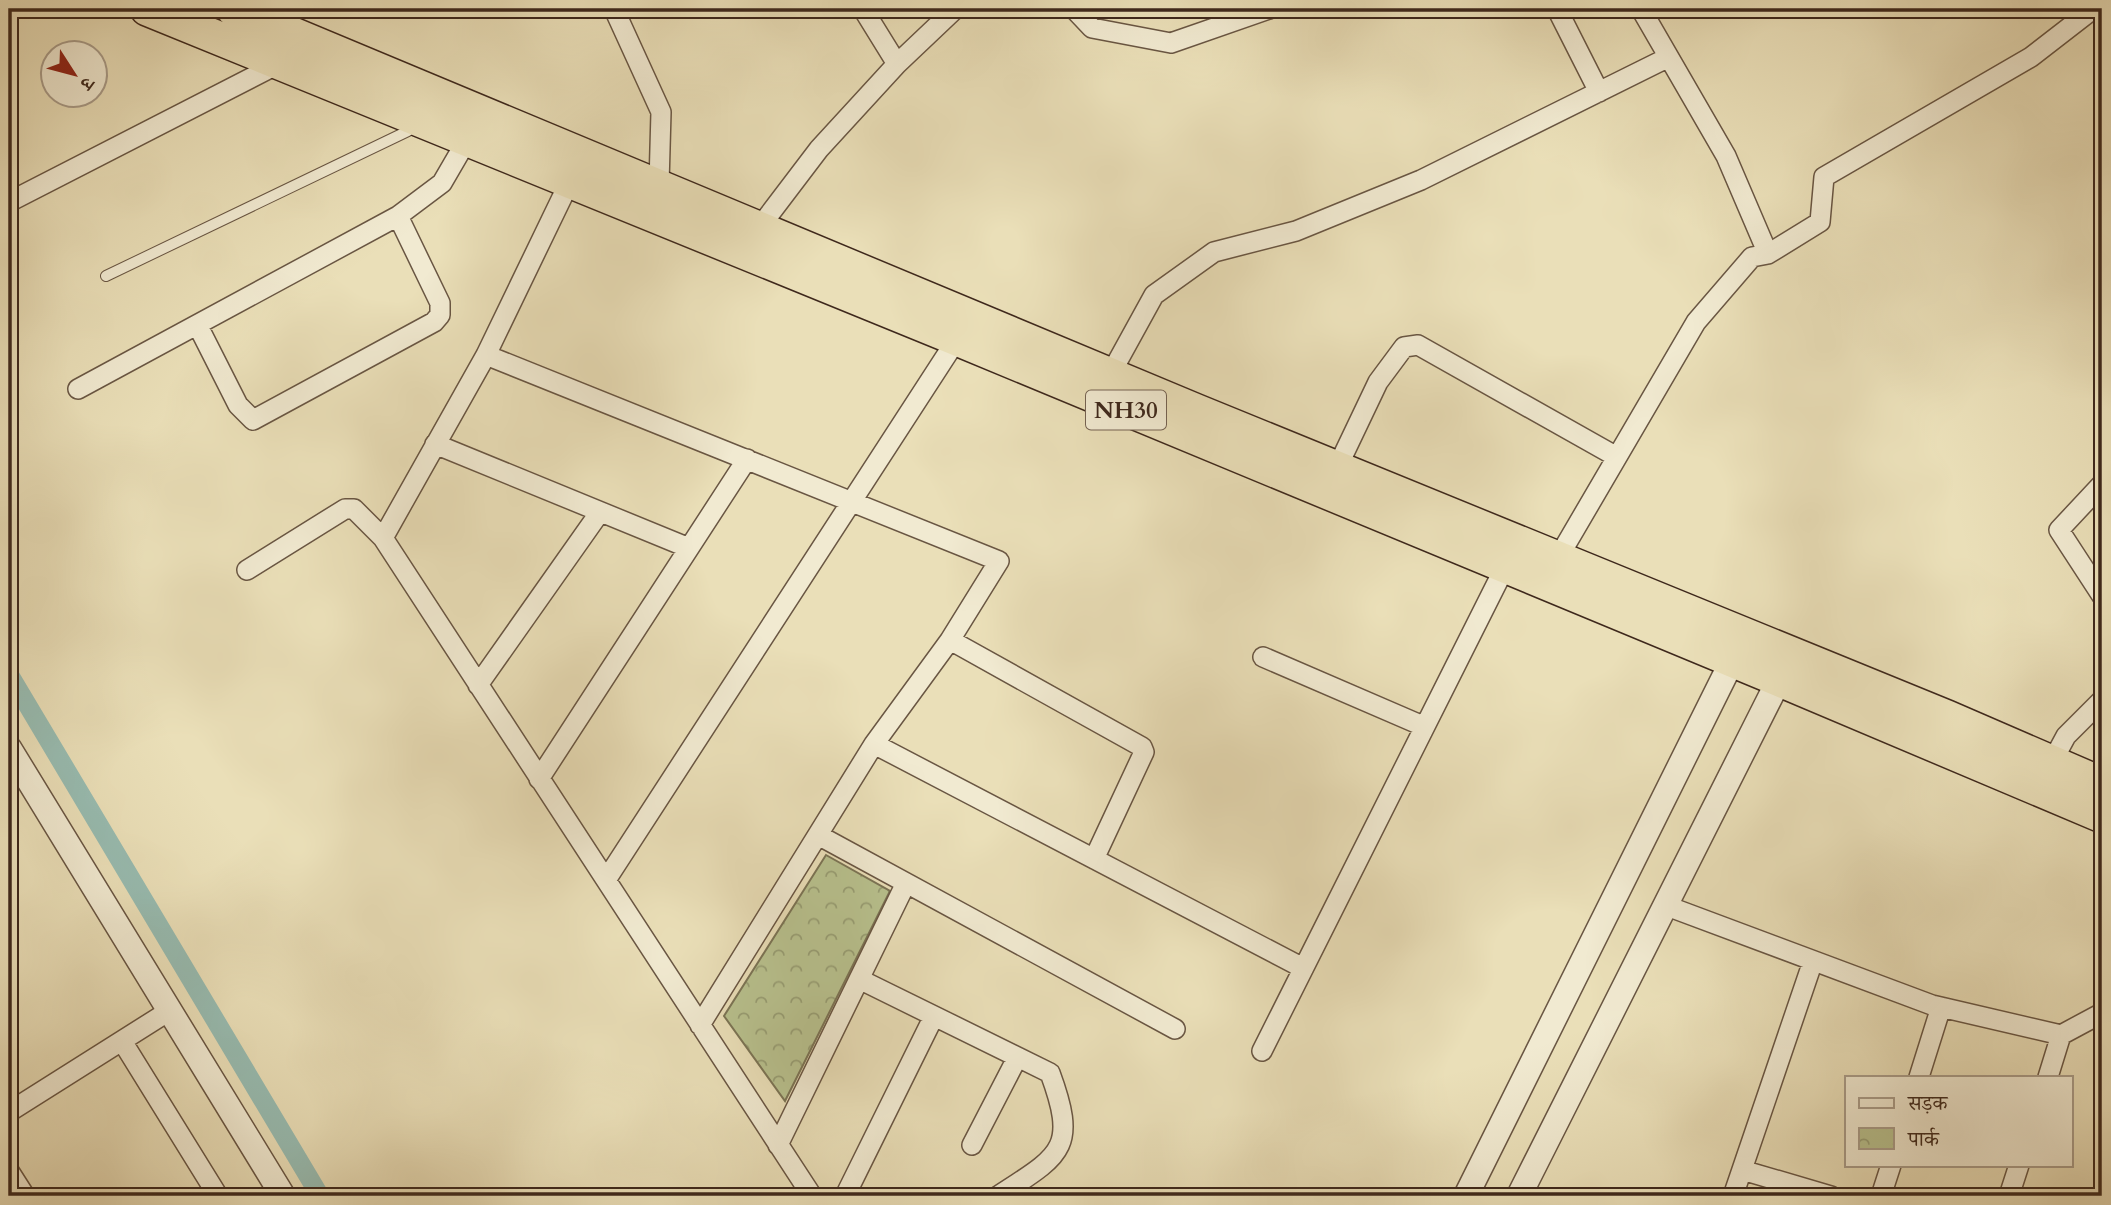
<svg xmlns="http://www.w3.org/2000/svg" width="2111" height="1205" viewBox="0 0 2111 1205" font-family="Cardo,'Noto Serif Devanagari',serif">
<style>
.park{fill:url(#park-crowns);stroke:#7b7455;stroke-width:2}
.lines{fill:none;stroke-linecap:round;stroke-linejoin:round}
.canal{stroke:#98bcb1;stroke-width:19}
.service-casing{stroke:#695643;stroke-width:12}
.minor-casing{stroke:#695643;stroke-width:22}
.tertiary-casing{stroke:#695643;stroke-width:27}
.trunk-casing{stroke:#3e281c;stroke-width:36}
.service{stroke:#f1ead1;stroke-width:10}
.minor{stroke:#f1ead1;stroke-width:19}
.tertiary{stroke:#f1ead1;stroke-width:24}
.trunk{stroke:#eadfb8;stroke-width:33}
.labels{text-anchor:middle;stroke-width:6;stroke-linejoin:round;paint-order:stroke}
.shield{fill:#f1ead1;stroke:#746252;stroke-width:2}
.shield-label{font-size:23px;font-weight:bold;fill:#3e281c}
</style>
<defs>
<pattern id="park-crowns" width="20" height="18" patternUnits="userSpaceOnUse" patternTransform="scale(1.75)"><rect width="20" height="18" fill="#b8c18e"/><path d="M2 6a3 3 0 1 1 6 0M12 15a3 3 0 1 1 6 0" fill="none" stroke="#979d73"/></pattern>
</defs>
<rect width="100%" height="100%" fill="#eadfb8"/>
<filter id="stains"><feTurbulence type="fractalNoise" baseFrequency=".00286" numOctaves="4"/><feColorMatrix values="0 0 0 0 .2 0 0 0 0 .09 0 0 0 0 .02 0 0 0 .5 -.17"/></filter>
<radialGradient id="worn" r=".72"><stop offset=".6" stop-color="#630" stop-opacity="0"/><stop offset="1" stop-color="#630" stop-opacity=".3"/></radialGradient>
<!-- park -->
<path class="park" d="M826,855L890,891L785,1101L724,1016Z"/>
<g class="lines">
<!-- canal -->
<path class="canal" d="M9,674L320,1196"/>
<defs>
<path id="service" d="M106,276L408,131L412,122"/>
<path id="minor" d="M614,9L661,112L659,184
M863,9L897,64
M1074,9L1092,28L1171,43L1269,9
M1557,9L1599,92
M1641,9L1726,156L1768,254
M9,202L280,63
M759,228L819,149L897,64L955,9
M198,326L238,405L253,420L434,322L440,315V303L398,216
M486,355L999,561L950,640L874,744L700,1025
M1110,375L1154,295L1214,252L1296,231L1421,180L1667,58
M78,389L398,216L442,183L467,140
M435,444L689,548
M1337,468L1378,382L1404,347L1418,345L1617,457
M2102,484L2059,530L2102,596
M383,538L486,355L569,183
M1558,558L1696,322L1752,257L1768,254L1820,222L1824,177L2031,57L2093,9
M247,570L345,509H354L383,538L812,1196
M950,640L1142,747L1144,752L1094,859
M1263,657L1423,726
M478,685L600,512
M874,744L1303,968
M2052,762L2066,736L2102,700
M539,779L747,459
M818,835L1175,1029
M606,880L957,339
M1667,906L1932,1005L2061,1035
M859,979L1050,1073C1078,1149 1061,1155 998,1196
M122,1041L218,1196
M1262,1051L1505,567
M1919,1077L1941,1007
M2048,1077L2061,1035L2102,1013
M9,1112L169,1011
M778,1145L906,883
M972,1145L1017,1058
M1742,1170L1831,1196
M9,1171L25,1196
M845,1196L933,1018
M1733,1196L1813,961
M1881,1196L1891,1165
M2009,1196L2019,1165"/>
<path id="tertiary" d="M9,748L283,1196
M1466,1196L1740,645
M1519,1196L1786,666"/>
<path id="trunk" d="M147,9L957,339L1780,680L2102,816
M233,9L1197,411L1947,717L2102,784"/>
</defs>
<!-- service casing -->
<use href="#service" class="service-casing"/>
<!-- minor casing -->
<use href="#minor" class="minor-casing"/>
<!-- tertiary casing -->
<use href="#tertiary" class="tertiary-casing"/>
<!-- trunk casing -->
<use href="#trunk" class="trunk-casing"/>
<!-- service -->
<use href="#service" class="service"/>
<!-- minor -->
<use href="#minor" class="minor"/>
<!-- tertiary -->
<use href="#tertiary" class="tertiary"/>
<!-- trunk -->
<use href="#trunk" class="trunk"/>
</g>
<g class="labels">
<!-- shield labels -->
<rect class="shield" x="1086" y="390.5" width="80" height="39" rx="5"/>
<g class="shield-label">
<text x="1126" y="418">NH30</text>
</g>
</g>
<!-- margin -->
<rect width="2111" height="1205" fill="none" stroke="#eadfb8" stroke-width="35"/>
<rect x="10" y="10" width="2090" height="1184" fill="none" stroke="#3e281c" stroke-width="3.5"/>
<rect x="18" y="18" width="2076" height="1170" fill="none" stroke="#3e281c" stroke-width="2"/>
<!-- legend -->
<rect x="1845" y="1076" width="228" height="91" fill="#f1ead1" stroke="#a99c89" stroke-width="2"/>
<rect x="1859" y="1098" width="35" height="10" fill="#f1ead1" stroke="#a99c89" stroke-width="2"/>
<text x="1908" y="1110" font-size="21" fill="#3e281c">सड़क</text>
<rect x="1859" y="1128" width="35" height="21" fill="url(#park-crowns)" stroke="#a99c89" stroke-width="2"/>
<text x="1908" y="1146" font-size="21" fill="#3e281c">पार्क</text>
<!-- north arrow -->
<g transform="translate(74 74) rotate(126)"><circle r="33" fill="#f1ead1" stroke="#a99c89" stroke-width="2"/>
<path d="M0-5L12 26L0 18L-12 26Z" fill="#8f2418"/>
<text y="-10" font-size="19" font-weight="bold" text-anchor="middle" fill="#3e281c">उ</text>
</g>
<rect width="100%" height="100%" filter="url(#stains)"/>
<rect width="100%" height="100%" fill="url(#worn)"/>
</svg>
